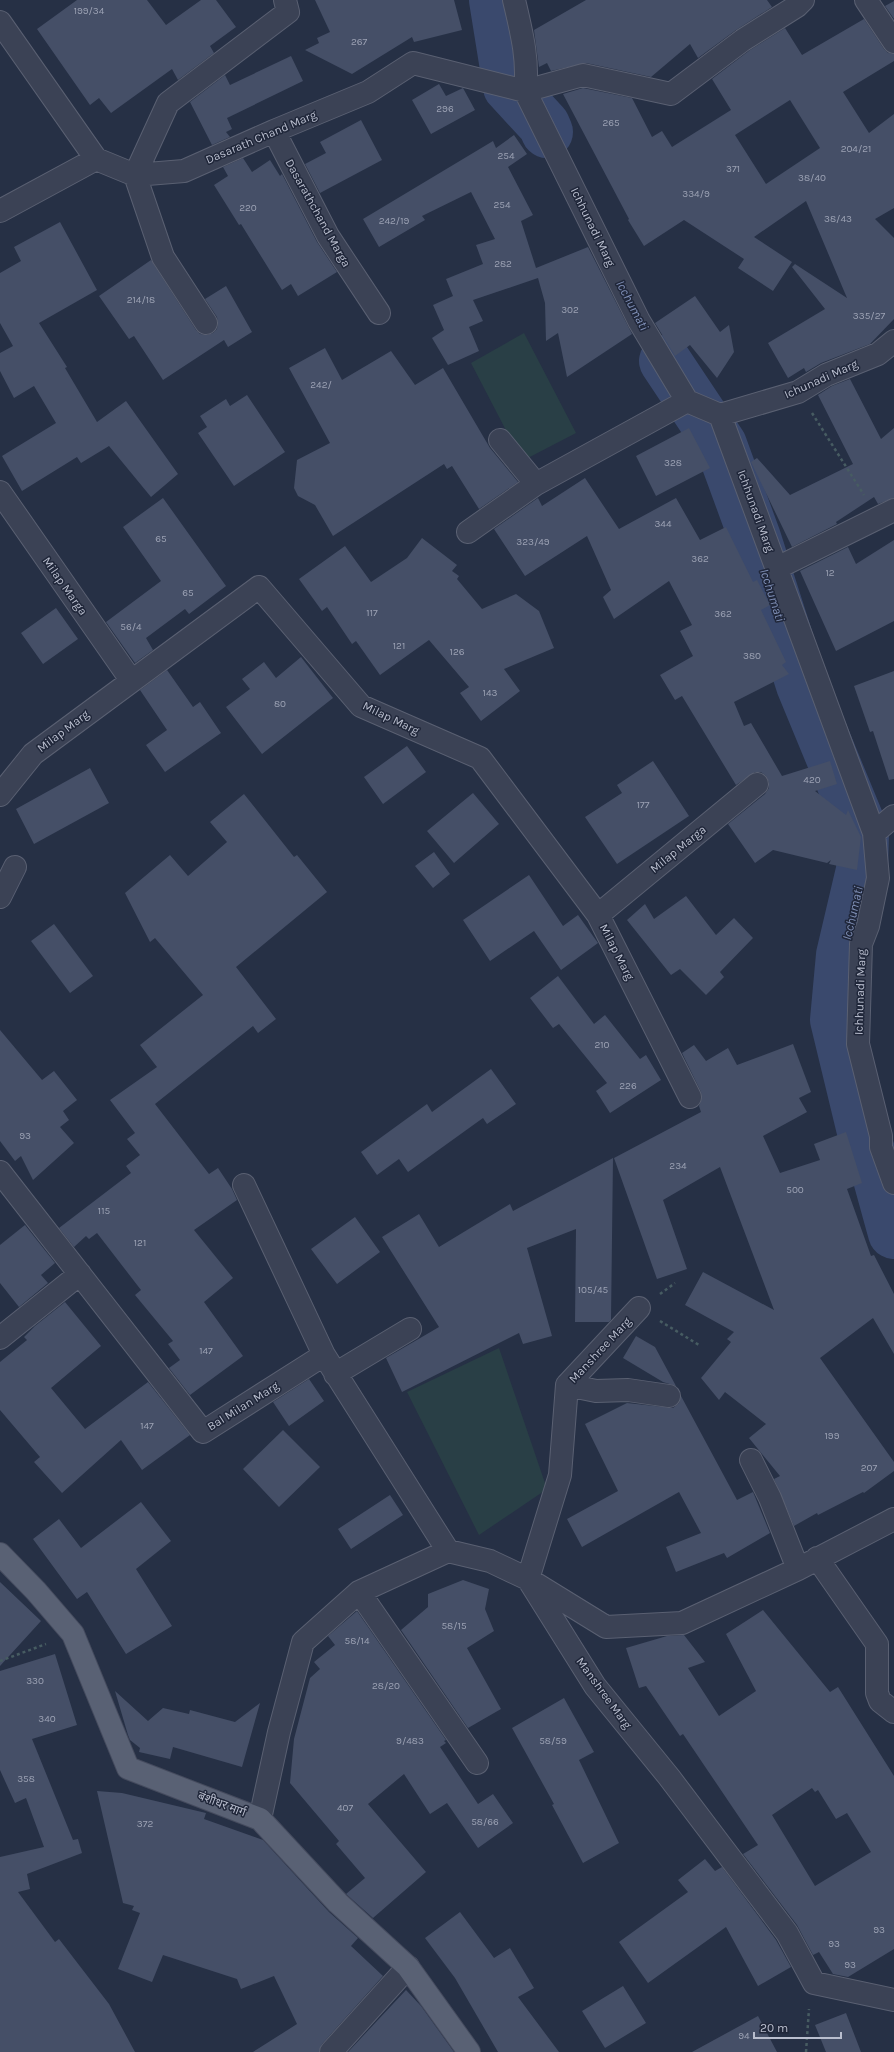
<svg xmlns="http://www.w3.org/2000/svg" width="894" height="2052" viewBox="0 0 894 2052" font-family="Karla,'Noto Sans Devanagari',sans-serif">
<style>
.green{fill:#293f46}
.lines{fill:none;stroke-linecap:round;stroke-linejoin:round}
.river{stroke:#3a496d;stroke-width:52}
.building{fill:#454f67;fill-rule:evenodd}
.minor-casing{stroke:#5a6072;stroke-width:24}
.major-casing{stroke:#454b5e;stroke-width:24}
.path{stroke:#475c62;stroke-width:2.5;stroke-dasharray:3 3;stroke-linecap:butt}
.minor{stroke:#3b4255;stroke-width:22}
.major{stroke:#596174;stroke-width:22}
.labels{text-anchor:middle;stroke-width:3;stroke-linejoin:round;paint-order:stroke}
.number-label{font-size:10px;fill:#9ca2b4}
.street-label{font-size:12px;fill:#b9bece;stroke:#20273a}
.water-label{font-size:13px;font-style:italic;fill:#7f8fb6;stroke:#20273a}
</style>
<rect width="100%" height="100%" fill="#263045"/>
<!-- green -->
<path class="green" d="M524,333L576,433L522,461L471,363Z
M499,1348L547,1489L479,1535L407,1392Z"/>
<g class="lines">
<!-- river -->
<path class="river" d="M495,0L509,87L544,125L547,132
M665,361L721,445L755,538L802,685L863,833L862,870L842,955L836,1020L865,1140L878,1175L894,1233"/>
</g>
<!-- building -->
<path class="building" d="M77,0H147L166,25L201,0H216L236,27L210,46L214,53L178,80L172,69L111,113L99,98L90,105L37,29Z
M315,0H454L462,30L414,42L412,37L352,74L305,50L319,43L317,38L330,32Z
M586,0H767L772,7L736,30L698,58L690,44L651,77L586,63L551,71L547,63L539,67L534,30Z
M894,1V19L885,6Z
M864,19L884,49L888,53L894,54V61L843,92L869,133L894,114V208L875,219L894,238V319L870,344L821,363L806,372L804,368L788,378L768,343L825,309L792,267L795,264L847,298L806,201L754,237L792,262L773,291L738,268L744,259L684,220L644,246L628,220L629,219L563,94L583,88L632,98L652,137L662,131L672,147L731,110L712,79L750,50L785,28L802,55ZM790,100L820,148L766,184L735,135Z
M291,56L303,81L227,118L232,129L226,132L230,137L212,145L190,102L225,75L230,85Z
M439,84L446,96L463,88L475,110L431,134L412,100Z
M361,120L382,160L320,193L305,164L326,153L320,142Z
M514,135L527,154L508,167L533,215L521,221L536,268L588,247L632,334L567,377L558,333L546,341L545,303L538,278L473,300L483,321L469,327L479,351L448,365L432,338L444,330L433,305L453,296L446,279L483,264L476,245L495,239L471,192L422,216L425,220L379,247L363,219L493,141L496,148Z
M243,158L252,172L270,160L280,176L282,174L317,242L337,272L298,296L291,284L282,290L241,224L239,225L214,185L228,176L223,167Z
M60,222L97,290L39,323L67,367L65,368L97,422L126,401L178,474L151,497L109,446L81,463L77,457L22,491L2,456L56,423L34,386L14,398L0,371V353L13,346L0,323V273L21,261L14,247Z
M151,260L196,330L200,334L207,335L213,333L217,329L218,323L217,317L205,299L226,286L252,332L228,347L224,340L163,380L134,336L129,339L99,296Z
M695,296L720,332L729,325L734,352L717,378L690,345L675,356L655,323Z
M325,348L342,380L391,351L415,385L443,368L490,448L518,482L479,509L452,466L447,469L444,464L333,536L315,505L298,496L294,488L297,460L330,443L289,368Z
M850,379L881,439L894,428V498L878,504L874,497L836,522L837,524L792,547L751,462L757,458L790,495L853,464L818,395L832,386Z
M247,395L285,452L234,486L198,433L207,427L200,416L226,399L230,406Z
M689,428L710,468L656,496L636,456Z
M585,478L619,529L676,498L700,540L726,527L753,582L757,580L770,605L761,610L786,662L782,665L789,674L734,702L744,726L751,723L782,776L830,761L837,784L815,791L846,815L848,810L861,837L857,870L829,864L831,860L827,863L773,850L755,863L728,824L765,794L769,788V782L766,776L761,772H755L736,785L682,696L675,700L660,675L693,656L680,631L692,625L669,581L614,619L603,597L611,590L587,536L525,576L494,529L538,498L542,506Z
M163,498L226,586L189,614L185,609L146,638L153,650L135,663L106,622L161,581L123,527Z
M422,538L457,565L452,571L459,576L457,579L482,609L516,594L539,611L554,648L504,669L520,691L481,721L460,693L469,687L429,640L380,675L356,641L352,644L327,607L322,611L299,579L345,546L371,582L407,558Z
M894,540V621L836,651L800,571L848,547L856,564Z
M56,608L78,639L43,664L21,633Z
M301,657L333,698L262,754L226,707L250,689L242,679L264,662L276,678Z
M167,670L193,707L200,702L221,733L165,772L146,745L167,730L140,690Z
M894,671V779L889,780L873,731L870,732L854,686Z
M407,746L426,772L383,804L364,777Z
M653,761L689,816L617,864L585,817L622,793L617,785Z
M90,768L109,803L34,844L16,809Z
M473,793L499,824L454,863L427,831Z
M244,794L294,857L297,855L327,892L236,967L276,1019L258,1033L253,1026L155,1104L209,1174L218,1168L232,1189L237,1200L194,1230L233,1278L204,1302L243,1356L190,1395L169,1368L180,1360L168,1344L173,1341L135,1295L141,1290L97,1233L89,1239L86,1236L74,1247L59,1228L131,1173L126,1166L140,1155L127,1139L135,1133L110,1100L157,1067L140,1045L203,995L155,938L150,942L125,893L170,855L188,876L227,842L210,822Z
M434,852L450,874L433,888L415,866Z
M529,875L563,926L578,915L598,943L561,970L534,931L490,961L463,920Z
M686,896L716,935L734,918L753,938L720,972L724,977L706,995L680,969L671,975L627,920L645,904L654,919Z
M54,924L93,976L70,993L31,941Z
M558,976L594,1024L605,1015L640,1059L646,1055L661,1080L610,1113L596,1091L607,1083L559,1024L553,1028L530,998Z
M0,1030L42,1080L54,1071L77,1100L63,1111L69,1120L60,1127L74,1143L33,1180L21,1156L15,1161L0,1141Z
M793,1044L811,1092L799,1098L807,1112L763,1136L780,1173L820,1160L814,1144L846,1132L862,1183L847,1189L871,1256L874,1255L894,1294V1354L873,1318L820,1358L894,1462V1471L864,1493L863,1492L818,1515L817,1513L794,1526L774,1479L780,1476L749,1438L766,1424L725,1392L719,1400L701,1378L731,1342L727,1339L734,1332L685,1305L703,1272L774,1310L720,1167L663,1200L687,1269L657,1279L614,1158L701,1112L699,1106L702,1098L701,1092L682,1053L694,1045L706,1061L728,1048L737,1065Z
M491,1069L516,1104L487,1124L483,1118L408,1172L399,1159L377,1175L361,1152L427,1104L432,1112Z
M613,1158L611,1320L609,1322H575L576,1229L527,1248L552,1336L523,1344L519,1333L402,1392L386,1358L439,1327L382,1237L419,1214L439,1247L510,1204L513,1211Z
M355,1217L380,1252L337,1284L311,1249Z
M25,1225L55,1263L41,1275L48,1283L19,1307L0,1283V1245Z
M65,1302L101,1346L51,1388L85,1429L148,1382L190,1435L142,1470L121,1440L62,1493L34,1462L40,1457L0,1410V1362L27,1340L24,1337L35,1326Z
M636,1336L655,1347L676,1386L663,1382L623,1358Z
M309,1379L324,1401L289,1426L273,1402Z
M681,1396L737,1500L753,1492L770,1533L727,1558L724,1553L676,1572L666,1547L701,1533L679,1492L582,1547L567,1519L618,1491L585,1424L627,1403L673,1408L679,1403Z
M283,1430L320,1467L279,1507L243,1469Z
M390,1495L403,1515L351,1549L338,1529Z
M141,1502L171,1541L136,1569L172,1626L126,1654L87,1592L77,1599L33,1539L59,1519L81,1548Z
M463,1580L489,1589L485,1609L494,1631L467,1648L501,1709L468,1728L401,1630L428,1607V1594Z
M0,1582L41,1621L0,1666Z
M763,1610L830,1692L838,1687L894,1776V1949L848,1977L833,1974L819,1952L813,1955L797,1925L743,1854L758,1845L683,1734L680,1736L646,1686L639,1688L626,1648L667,1636L684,1635L705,1662L688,1668L719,1716L756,1691L726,1634ZM812,1788L815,1792L818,1790L836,1819L847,1813L871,1852L815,1886L772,1815Z
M357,1611L446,1740L444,1741L446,1743L440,1747L478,1804L493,1794L513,1823L478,1848L447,1803L430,1814L404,1774L368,1804L426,1872L373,1918L346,1894L365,1878L336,1844L339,1841L290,1783L294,1739L310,1678L320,1669L314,1662L335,1645L328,1636Z
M55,1654L77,1725L32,1739L73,1840L78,1839L82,1853L27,1874L30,1889L18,1892L55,1942L59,1939L109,2004L135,2052H0V1857L44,1847L26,1798L15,1803L0,1770V1671Z
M115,1691L148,1721L163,1708L189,1714L190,1710L235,1722L260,1703L242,1767L173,1747L170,1759L139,1752L140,1748L130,1740L128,1735Z
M564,1698L594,1752L579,1760L619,1843L583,1863L552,1805L554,1804L512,1728Z
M97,1791L122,1793L206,1813L204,1819L263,1840L329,1912L358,1938L351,1946L383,1976L322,2044L319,2052H253L297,2024L274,1976L241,1989L237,1979L163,1955L152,1982L118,1969L140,1913L132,1910L134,1906L123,1903Z
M705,1859L715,1871L722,1867L776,1940L791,1967L758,1986L726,1927L648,1983L619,1942L688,1892L678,1880Z
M460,1912L494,1958L510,1948L534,1988L518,1997L559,2052H498L455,1978L425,1938Z
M623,1986L646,2023L605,2048L582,2011Z
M406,1990L421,2006L454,2052H348Z
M846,2013L861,2052H826L815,2025Z
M758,2016L777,2052H692Z"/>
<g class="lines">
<defs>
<path id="minor" d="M514,0C521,30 529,60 525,91L639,321L687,401L720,415L874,833L878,878L868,926L861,944L858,1044L881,1136V1147L894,1183
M866,0L894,42
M0,22L96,159
M274,131L328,236L379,313
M0,211L96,159L135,175L184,171L274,131L368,92L413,63L525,91L583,75L671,94L743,40L797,6L803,0
M206,323L163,257L135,175L168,103L288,12L285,0
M720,415L798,392L826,375L878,354L894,341
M500,440L536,484L687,401
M0,492L131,680
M468,532L536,484
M777,568L894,510
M0,795L33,754L259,587L361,706L480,758L598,915L690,1097
M874,833L894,816
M0,897L15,867
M598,915L757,784
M0,1172L203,1432L324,1355L448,1551
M244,1185L324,1355
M639,1308L567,1385L560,1475L528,1579L595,1686L669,1777L787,1933L814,1983L894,2000
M0,1338L80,1274
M335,1374L410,1329
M567,1385L596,1391L628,1390L669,1396
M751,1460L770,1498L798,1569
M817,1558L877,1644V1693L880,1701L894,1712
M359,1592L477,1763
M260,1819L279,1732L303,1642L359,1592L448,1551L490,1561L528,1579L606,1627L682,1623L798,1569L894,1519
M331,2052L408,1967"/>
<path id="major" d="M0,1554L36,1591L73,1634L128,1768L260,1819L338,1903L408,1967L469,2052"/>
</defs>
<!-- minor casing -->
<use href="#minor" class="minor-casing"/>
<!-- major casing -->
<use href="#major" class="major-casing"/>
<!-- path -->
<path class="path" d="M812,413L864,495
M660,1294L675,1283
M660,1321L699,1345
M0,1661L46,1644
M806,2052L809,2009"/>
<!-- minor -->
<use href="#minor" class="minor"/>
<!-- major -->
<use href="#major" class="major"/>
</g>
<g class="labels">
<!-- number labels -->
<g class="number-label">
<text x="89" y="14">199/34</text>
<text x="359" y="45">267</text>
<text x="445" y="112">296</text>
<text x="611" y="126">265</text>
<text x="856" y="152">204/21</text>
<text x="506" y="159">254</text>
<text x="733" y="172">371</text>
<text x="812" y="181">38/40</text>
<text x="696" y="197">334/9</text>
<text x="502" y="208">254</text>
<text x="248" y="211">220</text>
<text x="838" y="222">38/43</text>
<text x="394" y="224">242/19</text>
<text x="503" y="267">282</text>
<text x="141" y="303">214/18</text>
<text x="570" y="313">302</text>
<text x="869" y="319">335/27</text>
<text x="321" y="388">242/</text>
<text x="673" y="466">328</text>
<text x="663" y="527">344</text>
<text x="161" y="542">65</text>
<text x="533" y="545">323/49</text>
<text x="700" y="562">362</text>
<text x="830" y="576">12</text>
<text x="188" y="596">65</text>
<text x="372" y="616">117</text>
<text x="723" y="617">362</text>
<text x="131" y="630">56/4</text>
<text x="399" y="649">121</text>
<text x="457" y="655">126</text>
<text x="752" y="659">380</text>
<text x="490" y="696">143</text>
<text x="280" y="707">80</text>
<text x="812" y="783">420</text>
<text x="643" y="808">177</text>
<text x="602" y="1048">210</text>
<text x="628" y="1089">226</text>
<text x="25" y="1139">93</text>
<text x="678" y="1169">234</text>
<text x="795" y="1193">500</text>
<text x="104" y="1214">115</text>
<text x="140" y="1246">121</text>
<text x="593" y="1293">105/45</text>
<text x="206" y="1354">147</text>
<text x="147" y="1429">147</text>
<text x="832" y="1439">199</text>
<text x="869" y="1471">207</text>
<text x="454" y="1629">58/15</text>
<text x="357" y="1644">58/14</text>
<text x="35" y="1684">330</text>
<text x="386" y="1689">28/20</text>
<text x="47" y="1722">340</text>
<text x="410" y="1744">9/483</text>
<text x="553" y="1744">58/59</text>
<text x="26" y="1782">358</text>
<text x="345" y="1811">407</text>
<text x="485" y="1825">58/66</text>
<text x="145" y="1827">372</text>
<text x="879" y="1933">93</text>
<text x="834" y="1947">93</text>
<text x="850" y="1968">93</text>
<text x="744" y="2039">94</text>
</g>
<!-- street labels -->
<g class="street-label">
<text transform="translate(261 137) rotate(-23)" y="4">Dasarath Chand Marg</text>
<text transform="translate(318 213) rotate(61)" y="4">Dasarathchand Marga</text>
<text transform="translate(593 227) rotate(64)" y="4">Ichhunadi Marg</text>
<text transform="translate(821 379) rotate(-24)" y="4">Ichunadi Marg</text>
<text transform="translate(756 511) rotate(70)" y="4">Ichhunadi Marg</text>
<text transform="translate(65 586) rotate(55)" y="4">Milap Marga</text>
<text transform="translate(391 718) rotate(26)" y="4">Milap Marg</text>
<text transform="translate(63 731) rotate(-37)" y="4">Milap Marg</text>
<text transform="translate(678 849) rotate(-39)" y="4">Milap Marga</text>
<text transform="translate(617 952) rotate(63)" y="4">Milap Marg</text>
<text transform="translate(860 992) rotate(-88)" y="4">Ichhunadi Marg</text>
<text transform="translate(600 1350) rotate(-47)" y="4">Manshree Marg</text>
<text transform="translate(243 1406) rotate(-32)" y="4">Bal Milan Marg</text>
<text transform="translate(604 1693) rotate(54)" y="4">Manshree Marg</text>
<text transform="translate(222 1804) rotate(21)" y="4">बंशीधर मार्ग</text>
</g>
<!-- water labels -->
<g class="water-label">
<text transform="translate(633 305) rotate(62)" y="5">Icchumati</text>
<text transform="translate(773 595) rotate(72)" y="5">Icchumati</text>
<text transform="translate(852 913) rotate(-77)" y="5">Icchumati</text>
</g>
</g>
<!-- scale -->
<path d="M754 2032v6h87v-6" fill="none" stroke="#b9bece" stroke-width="2"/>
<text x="760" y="2032" font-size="12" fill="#b9bece" stroke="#20273a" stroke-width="3" paint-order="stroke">20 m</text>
</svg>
